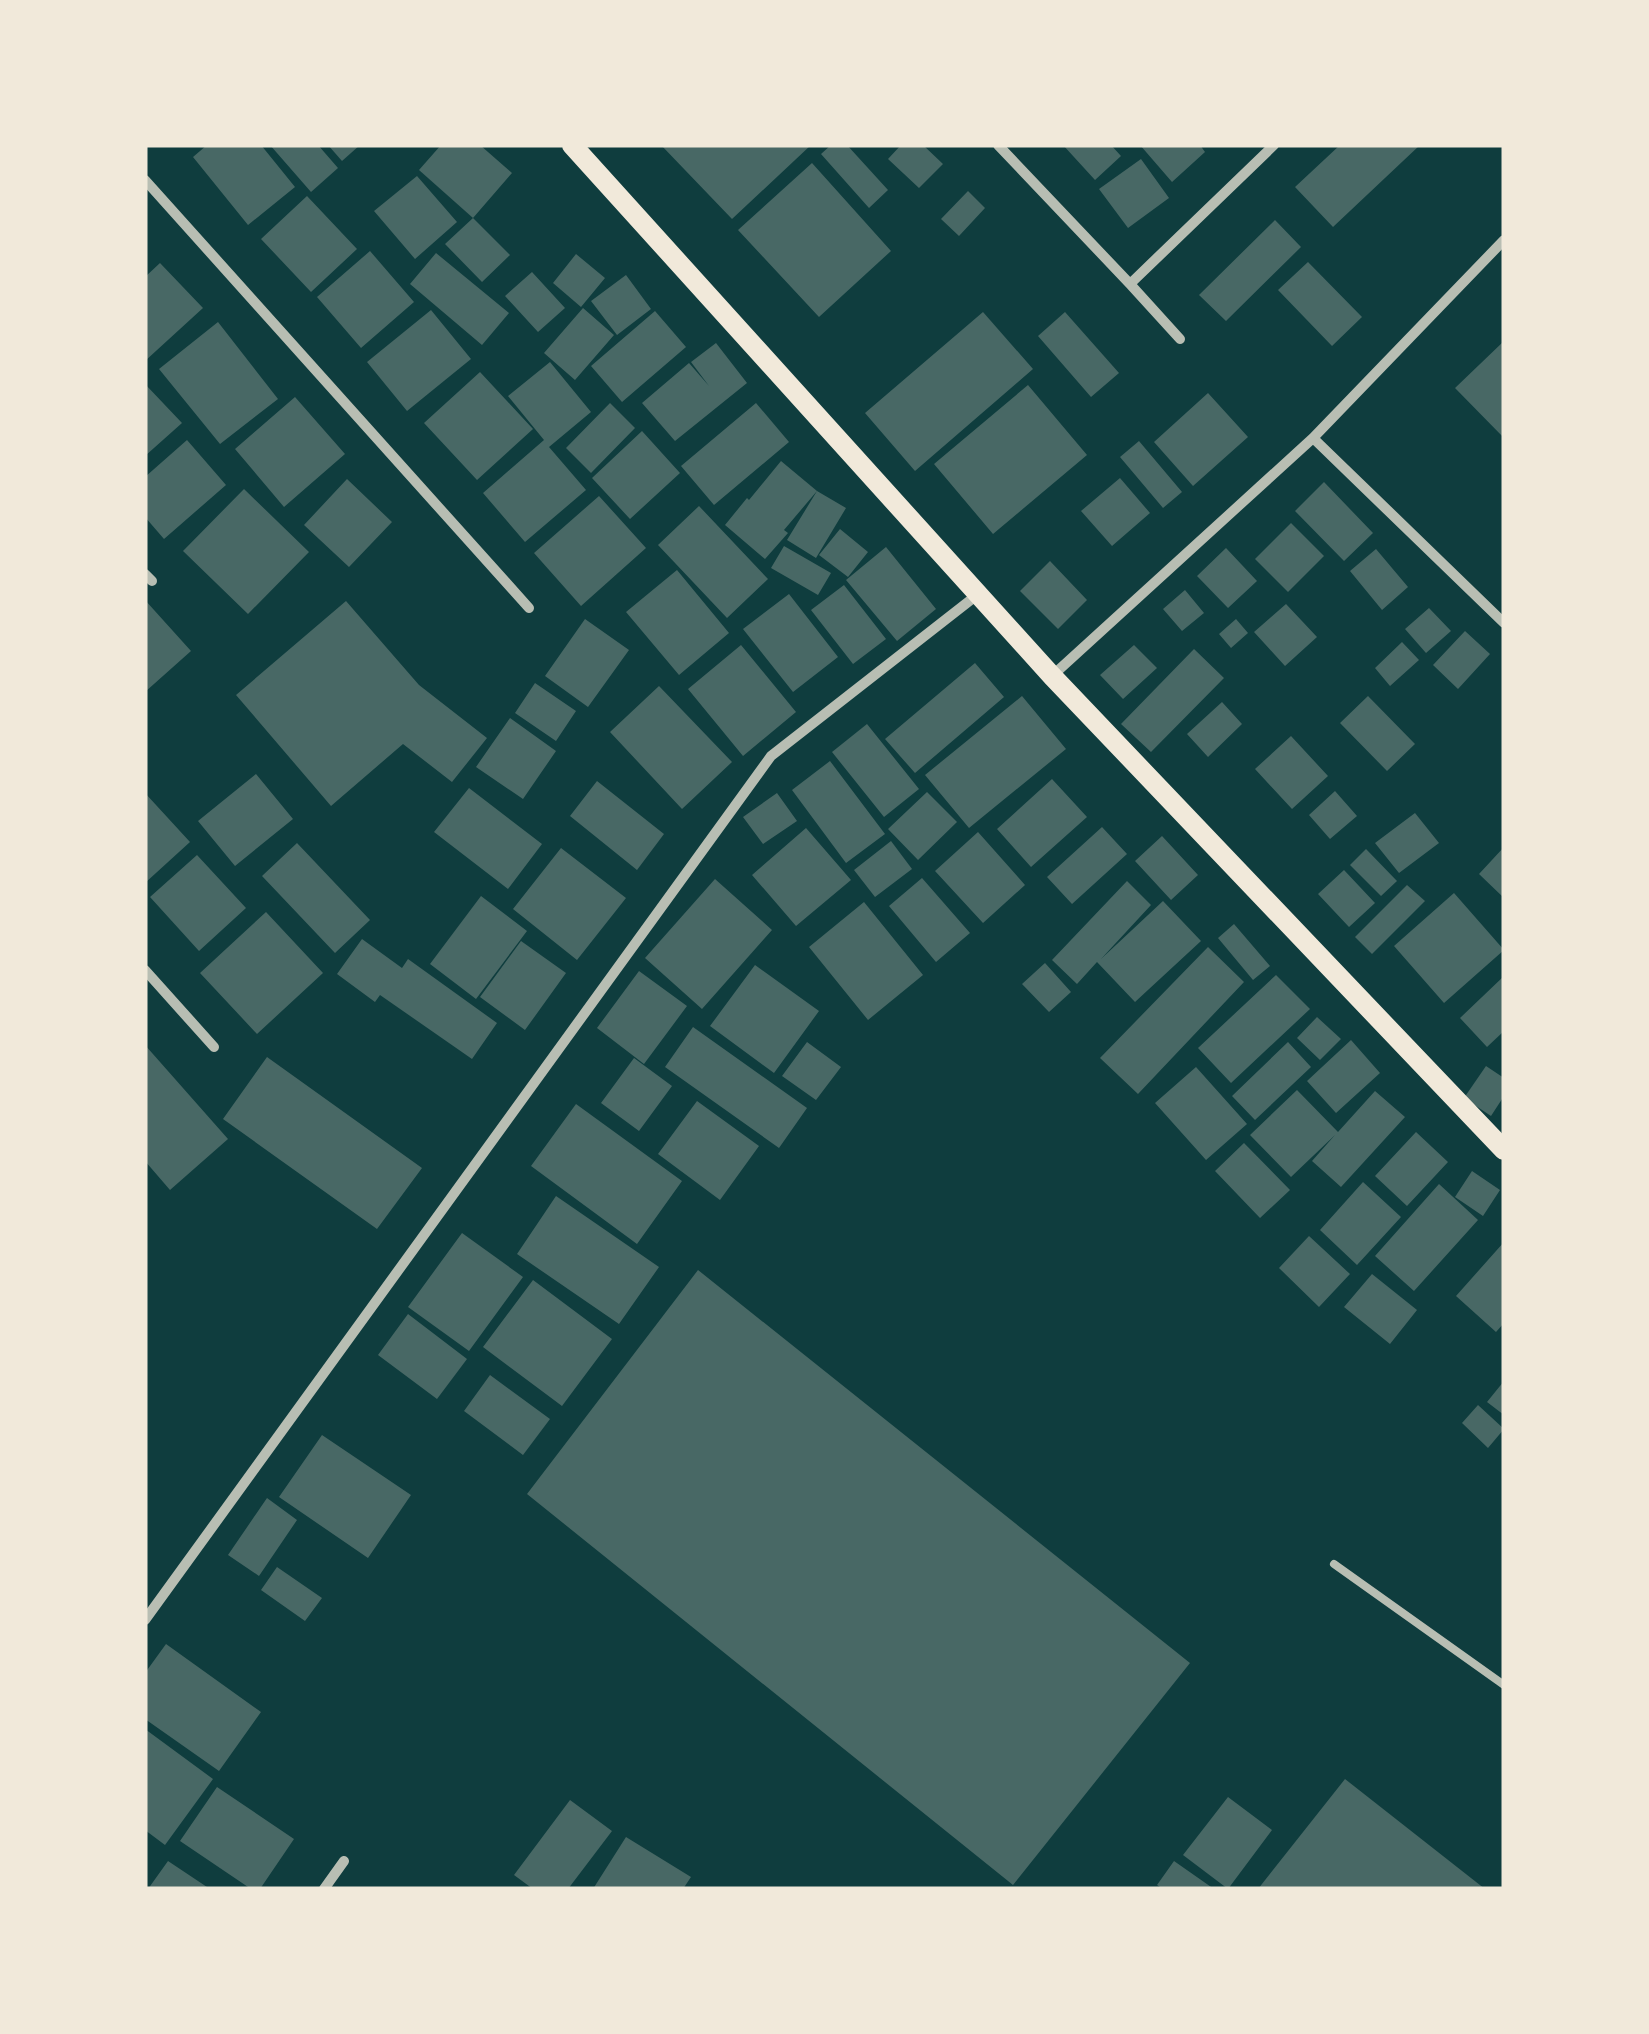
<svg xmlns="http://www.w3.org/2000/svg" width="1649" height="2034" viewBox="0 0 1649 2034" font-family="'Roboto Condensed',sans-serif">
<style>
.building{fill:#486865}
.lines{fill:none;stroke-linecap:round;stroke-linejoin:round}
.service{stroke:#b8beb3;stroke-width:8}
.minor{stroke:#b8beb3;stroke-width:10}
.secondary{stroke:#f1e9da;stroke-width:20}
</style>
<rect width="100%" height="100%" fill="#0f3d3e"/>
<!-- building -->
<path class="building" d="M207,145H261L295,187L248,225L193,157Z
M270,145H318L338,168L311,192Z
M328,145H360L342,161Z
M441,145H480L512,173L473,218L510,255L482,282L445,244L473,218L419,170Z
M661,145H811L732,219Z
M831,145H847L888,190L869,208L821,154Z
M901,145H923L943,164L919,188L888,159Z
M1063,145H1111L1121,156L1095,180Z
M1140,145H1200L1205,152L1172,182Z
M1340,145H1420L1333,227L1295,187Z
M1141,159L1169,198L1128,228L1099,189Z
M812,163L891,251L819,317L738,230Z
M417,176L457,222L415,259L374,211Z
M968,191L985,208L959,236L941,219Z
M307,196L357,249L311,292L261,239Z
M1275,220L1301,247L1226,321L1199,295Z
M370,251L414,302L361,348L317,297Z
M436,253L509,313L482,345L410,284Z
M576,254L605,278L581,307L553,283Z
M1308,262L1362,317L1332,346L1278,290Z
M160,263L203,308L145,361V277Z
M532,272L565,308L538,332L505,296Z
M626,275L651,309L617,335L591,301Z
M583,308L614,335L575,380L544,353Z
M431,310L471,359L407,411L367,362Z
M655,311L686,347L622,402L591,366Z
M983,312L1033,369L915,471L865,413Z
M1065,312L1119,373L1091,397L1038,336Z
M218,322L278,399L220,444L159,369Z
M1504,341V438L1455,388Z
M716,343L747,383L675,441L642,403L689,363L709,386L691,362Z
M550,362L591,412L549,447L586,490L525,542L483,493L544,440L508,396Z
M480,372L533,429L477,480L424,423Z
M145,384L182,423L145,456Z
M1028,385L1087,455L993,534L934,464Z
M1208,393L1248,437L1193,486L1154,442Z
M295,397L345,454L284,507L235,449Z
M610,403L635,428L591,473L566,448Z
M756,403L789,442L714,505L681,466Z
M642,431L680,473L630,519L592,478Z
M187,440L226,485L164,539L145,517V477Z
M1139,441L1182,492L1163,508L1120,457Z
M781,461L817,491L846,508L816,558L787,540L817,491L784,530L788,533L765,559L725,525L747,498L749,500Z
M1120,478L1150,513L1112,546L1081,511Z
M347,479L392,522L349,567L304,525Z
M1324,482L1373,533L1344,561L1295,511Z
M244,489L309,552L248,614L183,551Z
M599,496L646,548L581,606L534,553Z
M699,506L768,579L727,618L658,545Z
M1291,523L1324,556L1288,592L1255,559Z
M840,529L868,552L848,577L819,555Z
M784,546L831,573L818,595L771,568Z
M886,547L936,609L897,641L846,580Z
M1226,548L1257,581L1228,608L1197,576Z
M1376,549L1408,587L1382,610L1350,571Z
M1050,561L1087,600L1058,629L1020,591Z
M677,570L729,633L679,675L626,612Z
M844,585L886,639L853,664L811,610Z
M1185,590L1204,613L1182,631L1163,609Z
M789,594L838,657L793,692L743,629Z
M145,600L191,651L145,692Z
M346,601L419,685L487,738L452,782L403,744L331,806L236,695Z
M1286,604L1317,637L1285,666L1254,632Z
M1429,608L1451,631L1426,653L1405,629Z
M585,619L629,650L588,707L545,676Z
M1236,619L1248,633L1231,648L1219,634Z
M1465,631L1490,654L1458,689L1433,665Z
M1402,642L1419,660L1390,686L1375,668Z
M741,645L796,712L743,756L688,689Z
M1134,645L1157,668L1123,699L1100,675Z
M1194,649L1224,678L1151,752L1121,724Z
M975,663L1004,697L915,773L885,739Z
M535,683L576,711L556,741L515,713Z
M659,686L732,762L682,809L610,732Z
M1022,696L1066,749L969,828L925,775Z
M1368,696L1415,744L1387,771L1340,723Z
M1222,702L1242,724L1208,757L1187,734Z
M510,718L556,751L523,799L476,767Z
M867,724L919,789L884,817L832,752Z
M1291,736L1328,776L1292,809L1255,769Z
M830,761L885,834L846,863L792,790Z
M256,774L293,819L235,866L198,821Z
M1052,779L1087,817L1031,867L997,829Z
M597,781L664,834L637,870L570,816Z
M469,788L542,844L508,889L434,832Z
M1335,791L1357,816L1330,839L1309,815Z
M927,792L957,822L918,860L888,829Z
M145,793L190,842L145,883Z
M777,793L797,821L763,844L743,817Z
M1415,813L1439,843L1399,873L1375,843Z
M1102,827L1127,854L1072,904L1047,877Z
M806,828L851,880L796,926L752,875Z
M978,832L1025,885L983,923L935,871Z
M1162,836L1198,875L1171,900L1135,861Z
M891,841L912,869L875,897L854,870Z
M297,843L370,920L335,953L262,876Z
M1504,847V898L1479,874Z
M561,848L626,898L577,960L513,909Z
M1366,849L1397,881L1381,896L1350,865Z
M197,855L246,908L199,951L150,897Z
M1344,870L1375,903L1349,927L1318,894Z
M922,878L970,933L936,962L889,906Z
M715,879L772,930L702,1009L645,958Z
M1127,881L1151,905L1101,959L1163,901L1201,941L1135,1002L1097,962L1077,984L1052,960Z
M1407,885L1425,901L1372,954L1355,937Z
M1454,893L1504,950L1444,1003L1394,946Z
M481,896L527,931L476,999L430,964Z
M864,902L923,975L868,1020L809,947Z
M266,912L323,973L257,1034L200,973Z
M1234,924L1270,966L1253,980L1218,938Z
M362,939L402,968L408,959L497,1023L472,1059L380,995L375,1002L337,974Z
M521,941L566,973L525,1030L480,997Z
M1208,947L1244,982L1138,1094L1100,1058Z
M1045,963L1071,992L1049,1012L1022,984Z
M755,965L819,1011L774,1073L710,1026Z
M639,971L687,1006L644,1064L597,1028Z
M1276,975L1310,1009L1231,1083L1198,1048Z
M1504,976V1031L1487,1047L1460,1018Z
M1317,1017L1341,1039L1320,1060L1297,1038Z
M693,1027L807,1108L779,1148L665,1067Z
M1351,1040L1380,1073L1336,1113L1307,1081Z
M807,1042L841,1067L816,1100L782,1076Z
M1288,1042L1311,1067L1255,1120L1232,1096Z
M145,1045L228,1139L170,1190L145,1161Z
M267,1057L422,1168L377,1229L223,1119Z
M634,1058L672,1086L639,1131L601,1103Z
M1486,1066L1504,1078V1096L1491,1116L1464,1098Z
M1196,1067L1247,1124L1206,1160L1155,1103Z
M1297,1090L1338,1132L1375,1091L1405,1117L1341,1187L1312,1161L1335,1135L1291,1177L1250,1135Z
M697,1101L759,1146L720,1200L658,1154Z
M576,1104L682,1181L637,1244L531,1166Z
M1416,1132L1448,1162L1407,1206L1375,1176Z
M1244,1143L1290,1190L1260,1218L1215,1171Z
M1472,1171L1500,1190L1483,1216L1455,1197Z
M1363,1182L1401,1217L1357,1265L1320,1230Z
M1439,1184L1478,1220L1414,1291L1375,1256Z
M556,1196L659,1267L619,1324L517,1254Z
M462,1233L523,1277L469,1351L408,1307Z
M1309,1236L1350,1274L1319,1307L1279,1268Z
M1504,1242V1323L1496,1332L1456,1296Z
M698,1270L1190,1663L1013,1885L527,1494Z
M1372,1274L1417,1310L1390,1344L1344,1307Z
M533,1280L612,1339L562,1406L483,1347Z
M408,1314L467,1359L437,1399L378,1355Z
M490,1375L550,1419L523,1455L464,1411Z
M1504,1381V1415L1487,1402Z
M1478,1405L1504,1429L1488,1448L1462,1423Z
M322,1435L411,1495L368,1558L279,1497Z
M267,1498L297,1520L259,1576L228,1555Z
M277,1567L322,1598L305,1621L261,1590Z
M166,1644L261,1712L219,1771L145,1719V1673Z
M145,1729L213,1779L165,1845L145,1830Z
M1345,1779L1485,1889H1258Z
M217,1787L294,1839L260,1889H251L180,1841Z
M1228,1797L1272,1830L1228,1889L1183,1855Z
M570,1800L612,1831L568,1889H533L514,1875Z
M626,1837L691,1877L683,1889H593Z
M168,1861L210,1889H148Z
M1174,1861L1214,1889H1163L1157,1885Z"/>
<g class="lines">
<!-- service -->
<path class="service" d="M1334,1564L1504,1685"/>
<!-- minor -->
<path class="minor" d="M998,145L1130,284L1180,339
M145,180L529,608
M1130,284L1274,145
M1313,438L1504,623
M145,574L152,581
M1052,676L1313,438L1504,240
M145,970L214,1047
M145,1620L771,756L977,595
M324,1889L344,1861"/>
<!-- secondary -->
<path class="secondary" d="M572,145L1052,676L1504,1150"/>
</g>
<!-- border -->
<rect width="1649" height="2034" fill="none" stroke="#f1e9da" stroke-width="295"/>
</svg>
